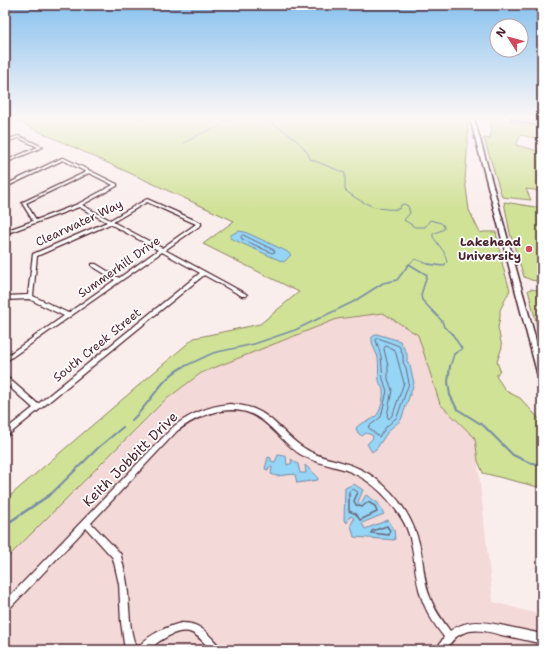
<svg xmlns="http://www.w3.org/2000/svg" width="547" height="655" viewBox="0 0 547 655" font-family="'Shantell Sans',sans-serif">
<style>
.built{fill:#f3d9d7}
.green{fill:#d0e296;stroke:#8d8060}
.water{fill:#95d5f6;stroke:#778ca5}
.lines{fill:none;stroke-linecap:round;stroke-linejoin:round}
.shore-far1{stroke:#68687c;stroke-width:1}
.shore{stroke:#68687c;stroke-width:1.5}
.stream-far3{stroke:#778ca5;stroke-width:1}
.stream-far2{stroke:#778ca5;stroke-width:1.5}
.stream-far1{stroke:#778ca5;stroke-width:2}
.stream{stroke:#778ca5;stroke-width:2.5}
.street-casing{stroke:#4a1f2b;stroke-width:2.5}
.secondary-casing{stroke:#4a1f2b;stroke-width:3}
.street{fill:#fff;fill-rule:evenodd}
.secondary{fill:#fff;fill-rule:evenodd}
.poi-dot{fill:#d1495b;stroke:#fff;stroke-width:1.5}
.labels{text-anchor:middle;stroke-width:3.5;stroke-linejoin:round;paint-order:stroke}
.street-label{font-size:12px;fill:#4a1f2b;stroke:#fff}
.poi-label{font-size:12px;font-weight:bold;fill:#4a1f2b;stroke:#fff;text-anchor:end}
.near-street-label{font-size:14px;fill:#4a1f2b;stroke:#fff}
</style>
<rect width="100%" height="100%" fill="#faeeed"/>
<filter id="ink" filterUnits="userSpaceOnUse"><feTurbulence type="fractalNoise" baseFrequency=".025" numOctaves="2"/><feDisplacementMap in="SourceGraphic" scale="8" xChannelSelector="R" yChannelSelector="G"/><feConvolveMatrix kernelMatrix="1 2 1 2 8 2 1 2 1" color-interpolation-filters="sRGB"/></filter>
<g filter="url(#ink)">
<!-- built -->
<path class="built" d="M383,313L418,335L440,404L475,438L493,602L542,615V650H5V560L165,401L201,373L337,319Z"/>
<!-- green -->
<path class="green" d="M10,118H467L468,139L465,180L469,210L480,233L483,232H496L503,267L510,290L500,310V317L498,328L502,347L497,362L500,370L496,376L506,391L520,398L542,422V488L483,473L478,461L475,438L440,404L418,335L383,313L337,319L201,373L164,401L5,560V500L194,338L260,324L299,292L203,244L234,221Z
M480,118H499L542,129V140L521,135L516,145L542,152V191L526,189L531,200L502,197L484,138L490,139L492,129L490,124L493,122L488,119Z
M504,202L542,208V282L531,280L524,277L510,233Z
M531,289L542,291V345L528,290Z"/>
<!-- water -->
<path class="water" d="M238,231L245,232L286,251L291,255L284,262L281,261L230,238L231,235Z
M377,334L400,341L407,354V361L410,366L414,383L401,420L389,430L377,448L372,452L367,444L373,438L372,435L366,433L362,436L358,433L356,428C361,421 372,422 377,415C381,410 384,397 383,391C383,387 379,384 379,380C378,372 379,366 378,358C376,351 371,345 372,337Z
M278,455L286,456L287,465L292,463L291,459L298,464L300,473H306L305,465L317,476L318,480L297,483L295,474L276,476L271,474L272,467H269L268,470L265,469L268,457L271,458V461L275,462Z
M354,484L363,490L358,502L361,503L366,495L378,503L384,514L362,523L365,529L388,520L394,529L395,540L354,537L351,525L354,518L350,516L347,523L344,520L345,488Z"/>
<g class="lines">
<!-- shore-far1 -->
<path class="shore-far1" d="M243,235L274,250L275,252L272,253L242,239L241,237Z
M378,338L399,346L403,355V362L406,368L409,383L397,417L386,427L379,437L368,427L381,417L387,391L383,379L381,356L376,340Z
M386,346L395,350L404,383L393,414L389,419L387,416L392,390L388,379V366L384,349Z
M349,495V491L353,489L358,492L357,495"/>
<!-- shore -->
<path class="shore" d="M349,494V511L356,514L360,520L377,512L375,506L368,502L362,507L356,505L354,501L357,494
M387,526L390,531L389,535L371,533L372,531Z"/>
<!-- stream-far3 -->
<path class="stream-far3" d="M262,118C277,125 306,143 310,159L345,173V190C361,203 378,211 399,209L401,205L404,204L408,206L410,213L404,220L415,227H425L430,220L441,223L444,226V229L433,234V237L444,252L447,262L444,265
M184,143L202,133L218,127L225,121L239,118
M408,265L415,259L431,265"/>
<!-- stream-far2 -->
<path class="stream-far2" d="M409,264L427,275L421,295L422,300L442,321L444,327L451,332L462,349L454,354L450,367
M428,264L443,266L445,264
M183,367L213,353L254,344L295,330L353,302L383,283L397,280L409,264"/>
<!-- stream-far1 -->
<path class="stream-far1" d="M450,366L448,382L450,395L457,409L484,426L513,455L528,462L542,465
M132,420C151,403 162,376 185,366
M50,495L99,447L123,427"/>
<!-- stream -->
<path class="stream" d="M5,525L51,494"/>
<defs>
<path id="street" d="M19,136L43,147L5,163V161L38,147L19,138L5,142V140Z
M62,158H64L117,184V186L82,205L110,220L147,199L201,223V225L165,250L246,294L247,295L246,296H242L204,275L7,436L5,437V430L33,408L5,383V376L7,377L38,404L200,273L162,252L5,362V357L64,316L29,299L5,300V296L28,295L33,254L107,222L79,207L5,234V231L33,221L22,203L23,202L86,172L63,160L6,187H5V185ZM89,173L113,185L78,204L36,220L26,203ZM147,202L196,224L162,248L113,222ZM110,224L158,250L119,278L96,264H92V266L115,280L68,313L33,296L37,256Z
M230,404C239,405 246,406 254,409C274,417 286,437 304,448C314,455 326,458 338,461C352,465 365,470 376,479C400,497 416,523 421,552C424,567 424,583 430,597C434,609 442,620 450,631C469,618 484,622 505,626C517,629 530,631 542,634V644C530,641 518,638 506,636C492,633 477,627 463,633C455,636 450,643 446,650H436L444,637C433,623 423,607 419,589C413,566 415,540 402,519C388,496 368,477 343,469C328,465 313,462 300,454C280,441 267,416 242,411C218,407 196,417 177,431L91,523L120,553L121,556C123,565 126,575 127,584C130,607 128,629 137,650H127L124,644L121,622L119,584L113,558L86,528L8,610L5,611V601L173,427C190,414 208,406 230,404Z
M181,623C200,622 208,634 220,647L222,650H211C205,644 199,636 192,633C180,628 166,637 157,643C155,645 152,648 150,649C147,651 141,650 137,650C143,637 168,626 181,623Z"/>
<path id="secondary" d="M470,118H474L542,362V379L539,378L538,376Z
M511,118H517L542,124V126Z"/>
</defs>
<!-- street casing -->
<use href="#street" class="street-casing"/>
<!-- secondary casing -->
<use href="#secondary" class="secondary-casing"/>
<!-- street -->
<use href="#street" class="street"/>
<!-- secondary -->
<use href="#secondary" class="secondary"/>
</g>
</g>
<!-- sky -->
<linearGradient id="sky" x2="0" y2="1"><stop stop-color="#87c1ee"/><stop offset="0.56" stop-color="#fdf7f7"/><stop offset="1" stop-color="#fdf7f7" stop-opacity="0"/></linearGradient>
<rect width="547" height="210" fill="url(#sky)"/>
<!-- markers -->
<circle class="poi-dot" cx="529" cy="249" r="4"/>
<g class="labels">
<!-- street labels -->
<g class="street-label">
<text transform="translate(79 223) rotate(-25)" y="4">Clearwater Way</text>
<text transform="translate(119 267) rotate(-35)" y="4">Summerhill Drive</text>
<text transform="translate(97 345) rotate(-39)" y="4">South Creek Street</text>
</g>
<!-- poi labels -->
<g class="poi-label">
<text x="521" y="246">Lakehead<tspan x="521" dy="14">University</tspan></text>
</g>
<!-- near-street labels -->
<g class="near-street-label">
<text transform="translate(130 459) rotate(-45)" y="5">Keith Jobbitt Drive</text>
</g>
</g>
<!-- margin -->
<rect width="547" height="655" fill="none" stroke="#fff" stroke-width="20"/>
<rect x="10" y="10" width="527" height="635" fill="none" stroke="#4a1f2b" stroke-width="1.5" filter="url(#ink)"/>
<!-- north arrow -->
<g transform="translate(509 38) rotate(306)"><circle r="19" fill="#ffffff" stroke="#b7a5aa"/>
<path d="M0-3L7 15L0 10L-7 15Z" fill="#d1495b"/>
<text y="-6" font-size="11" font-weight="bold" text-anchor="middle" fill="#4a1f2b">N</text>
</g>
</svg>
